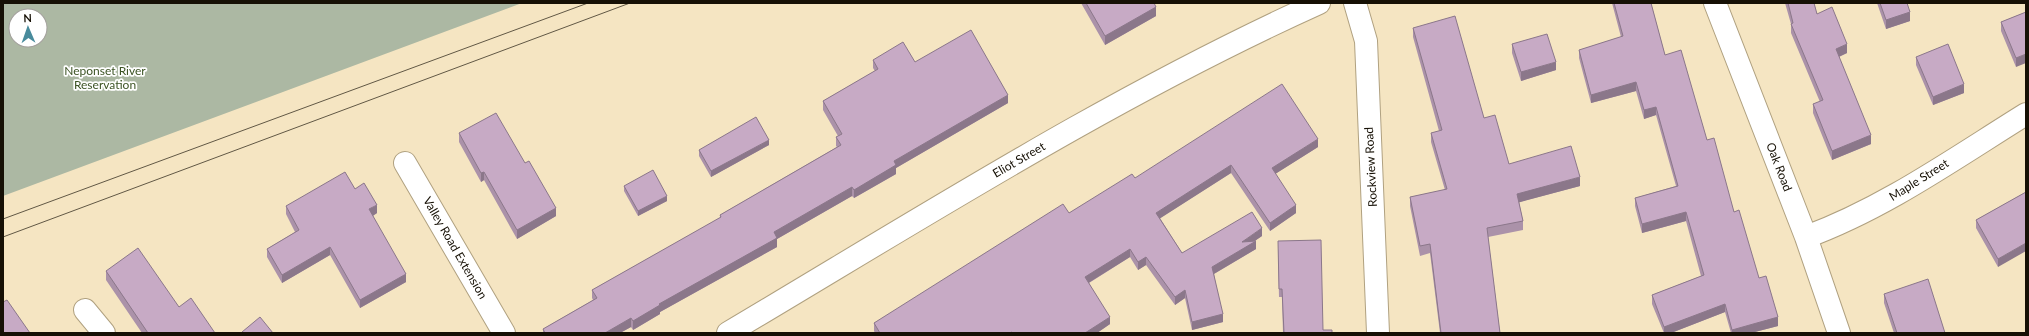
<svg xmlns="http://www.w3.org/2000/svg" width="2029" height="336" viewBox="0 0 2029 336" font-family="Lato,sans-serif">
<style>
.green{fill:#acb8a3;fill-rule:evenodd}
.lines{fill:none;stroke-linecap:round;stroke-linejoin:round}
.minor-casing{stroke:#b0a180;stroke-width:24}
.minor{stroke:#fff;stroke-width:22}
.tram{stroke:#615845;stroke-width:1}
.wall{fill:#ab92a9}
.shaded-wall{fill:#8b778a}
.building{fill:#c7aac5;stroke:#8b778a}
.labels{text-anchor:middle;stroke-width:3.5;stroke-linejoin:round;paint-order:stroke}
.park-label{font-size:12px;fill:#3d5425;stroke:#fff}
.street-label{font-size:12px;fill:#161005;stroke:#fff}
</style>
<rect width="100%" height="100%" fill="#f5e5c2"/>
<!-- green -->
<path class="green" d="M3,3H522L3,196ZM16,16H40V40H16Z"/>
<g class="lines">
<defs>
<path id="minor" d="M1355,3L1366,41L1378,333
M1715,3L1806,237L1839,333
M405,163L504,333
M1806,237C1885,208 1955,158 2026,114
M85,310L104,333
M728,333C922,218 1113,96 1319,3"/>
</defs>
<!-- minor casing -->
<use href="#minor" class="minor-casing"/>
<!-- minor -->
<use href="#minor" class="minor"/>
<!-- tram -->
<path class="tram" d="M3,219L588,3
M3,237L630,3"/>
</g>
<!-- wall -->
<path class="wall" d="M1081,3H1154L1156,16L1105,45Z
M1612,3H1651L1665,55L1707,140L1759,278L1778,326L1751,333H1731L1725,312L1671,333H1664L1652,304V295L1701,276L1686,221L1642,233L1635,206V198L1676,186L1656,115L1644,119L1636,91L1591,103L1579,58V50L1621,37Z
M1785,3H1814L1817,14L1847,53L1839,57L1871,144L1832,160L1813,113V104L1820,102L1791,33V24Z
M1877,3H1907L1910,21L1886,29Z
M2026,12L2016,67L2001,31V22Z
M1413,28L1484,118L1509,164L1580,186L1519,202L1523,221V230L1488,237L1500,333H1440L1430,253L1420,256L1410,206V197L1445,190L1431,142V133L1439,131L1413,37Z
M1512,44L1556,70L1521,81L1512,53Z
M1916,57L1964,93L1933,105L1916,65Z
M873,60L915,62L1008,103L896,168V174L854,198L852,196L777,239V247L660,312V314L633,330L631,327L620,333H543V329L593,300L592,298V290L720,218V215L837,147L836,146V137L838,136L823,110V101L875,71L873,68Z
M459,133L556,216L517,239L484,180L481,182L459,142Z
M769,145L711,177L699,156V150Z
M1318,147L1275,174L1296,213L1270,231L1231,173L1160,218L1182,253L1262,236L1254,241L1256,249L1214,274L1223,322L1192,330L1185,298L1175,305L1146,265L1138,270L1130,257L1089,283L1110,324L1097,333H875L874,331V323L1069,213L1135,178Z
M624,186L667,201L638,216L624,191Z
M355,189L377,213L373,216L406,282L360,308L330,255L282,283L267,257V249L295,232L286,214V206Z
M2026,192L1998,267L1976,228V220Z
M1278,249L1323,330L1283,333L1282,297H1279Z
M106,271L179,307L215,333H142L106,280Z
M1884,294L1945,333H1894L1884,303Z"/>
<!-- shaded-wall -->
<path class="shaded-wall" d="M1156,7V16L1105,45V36Z
M1910,12V21L1886,29V20Z
M1847,44V53L1836,58V49Z
M2026,54V63L2016,67V58Z
M1556,62V70L1521,81V72Z
M1636,82V91L1591,103V95Z
M1964,84V93L1933,105V97Z
M1008,95V103L896,168V174L854,198V190L894,161Z
M1656,107V115L1644,119V110Z
M1871,135V144L1832,160V151Z
M1318,139V147L1272,176V168Z
M769,140V145L711,177V171Z
M1231,165V173L1156,221V213Z
M484,172V180L481,182V173Z
M1580,177V186L1517,203V194Z
M852,187V196L777,239V247L660,312V314L633,330V321L659,304L774,232Z
M667,196V201L638,216V211Z
M377,205V213L369,218V209Z
M1296,205V213L1270,231V223Z
M556,208V216L517,239V230Z
M1686,212V221L1642,233V224Z
M1262,228V236L1242,250V242Z
M1256,241V249L1212,275V267Z
M2026,243V251L1998,267V259Z
M330,247V255L282,283V275Z
M1130,249V257L1085,285V277Z
M1146,257V265L1138,270V262Z
M406,274V282L360,308V300Z
M1185,290V298L1175,305V297Z
M1725,304V312L1671,333H1664V327Z
M1223,314V322L1192,330V322Z
M1110,317V324L1097,333H1085Z
M1778,317V326L1751,333H1732V330Z
M631,318V327L620,333H605Z"/>
<!-- building -->
<path class="building" d="M1086,3H1154L1156,7L1105,36Z
M1614,3H1651L1665,55L1681,50L1707,140L1714,138L1734,212L1739,210L1759,278L1766,276L1778,317L1732,330L1725,304L1664,327L1652,295L1704,275L1686,212L1642,224L1635,198L1678,186L1656,107L1644,110L1636,82L1591,95L1579,50L1623,36Z
M1788,3H1814L1817,14L1832,7L1847,44L1836,49L1871,135L1832,151L1813,104L1823,100L1791,24L1793,23Z
M1880,3H1907L1910,12L1886,20Z
M2026,12V54L2016,58L2001,22Z
M1455,16L1484,118L1495,115L1509,164L1571,146L1580,177L1517,194L1523,221L1487,228L1500,333H1441L1430,244L1420,246L1410,197L1447,189L1431,133L1442,130L1413,28Z
M971,30L1008,95L894,161L896,165L854,190L852,187L774,232L777,238L659,304L660,305L633,321L631,318L605,333H545L543,329L597,298L592,290L721,217L720,215L841,145L836,137L842,134L823,101L878,69L873,60L903,42L915,62Z
M1547,34L1556,62L1521,72L1512,44Z
M1948,44L1964,84L1933,97L1916,57Z
M1282,84L1318,139L1272,168L1296,205L1270,223L1231,165L1156,213L1182,253L1252,212L1262,228L1242,242L1256,241L1212,267L1223,314L1192,322L1185,290L1175,297L1146,257L1138,262L1130,249L1085,277L1110,317L1085,333H1012V332L1010,333H880L874,323L1063,204L1069,213L1132,174L1135,178Z
M496,113L525,163L529,161L556,208L517,230L484,172L481,173L459,133Z
M756,117L769,140L711,171L699,150Z
M653,170L667,196L638,211L624,186Z
M345,172L355,189L364,183L377,205L369,209L406,274L360,300L330,247L282,275L267,249L299,230L286,206Z
M2026,192V243L1998,259L1976,220Z
M1321,240L1323,330H1332V333H1284L1282,289H1279L1278,241Z
M138,248L179,307L191,298L215,333H148L106,271Z
M1928,279L1945,333H1897L1884,294Z
M7,300L30,333H3V302Z
M260,317L273,333H243L242,332Z"/>
<g class="labels">
<!-- park labels -->
<g class="park-label">
<text x="105" y="75">Neponset River<tspan x="105" dy="14">Reservation</tspan></text>
</g>
<!-- street labels -->
<g class="street-label">
<text transform="translate(1019 160) rotate(-30)" y="4">Eliot Street</text>
<text transform="translate(1371 167) rotate(-93)" y="4">Rockview Road</text>
<text transform="translate(1779 167) rotate(69)" y="4">Oak Road</text>
<text transform="translate(1919 180) rotate(-32)" y="4">Maple Street</text>
<text transform="translate(455 248) rotate(60)" y="4">Valley Road Extension</text>
</g>
</g>
<!-- border -->
<rect width="2029" height="336" fill="none" stroke="#161005" stroke-width="8"/>
<!-- north arrow -->
<g transform="translate(28 28) rotate(358)"><circle r="19" fill="#ffffff" stroke="#a29f9b"/>
<path d="M0-3L7 15L0 10L-7 15Z" fill="#488b9c"/>
<text y="-6" font-size="11" font-weight="bold" text-anchor="middle" fill="#161005">N</text>
</g>
</svg>
